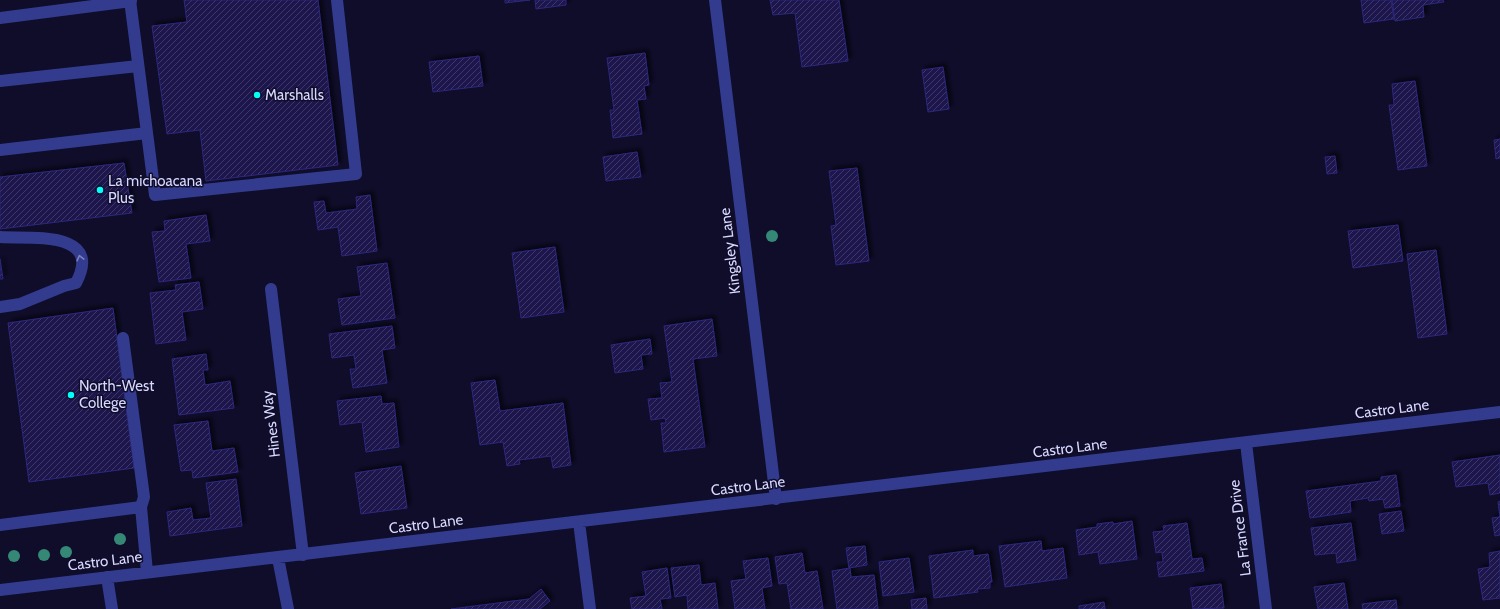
<svg xmlns="http://www.w3.org/2000/svg" width="1500" height="609" viewBox="0 0 1500 609" font-family="Cabin,sans-serif">
<style>
.building{fill:url(#building-hatch);stroke:#2d277c;filter:url(#shadow)}
.lines{fill:none;stroke-linecap:round;stroke-linejoin:round}
.minor{stroke:#333b8e;stroke-width:12}
.tree{fill:#368876}
.oneway{stroke:#7d81c1}
.poi-dot{fill:#03fffa;stroke:#0f0d2a;stroke-width:1.5}
.labels{text-anchor:middle;stroke-width:3;stroke-linejoin:round;paint-order:stroke}
.poi-label{font-size:15px;fill:#d7d7ff;stroke:#0f0d2a;text-anchor:start}
.street-label{font-size:15px;fill:#d7d7ff;stroke:#0f0d2a}
</style>
<defs>
<pattern id="building-hatch" width="6" height="6" patternUnits="userSpaceOnUse"><rect width="6" height="6" fill="#1c174d"/><path d="M-1 1l2-2M0 6l6-6M5 7l2-2" fill="none" stroke="#3c3868"/></pattern>
<filter id="shadow"><feDropShadow dx="3.5" dy="-3.5" stdDeviation="2" flood-color="#0009"/></filter>
</defs>
<rect width="100%" height="100%" fill="#0f0d2a"/>
<!-- building -->
<path class="building" d="M184,0H318L338,165L206,181L200,130L167,134L152,26L187,22Z
M505,0H530L505,3Z
M535,0H566V5L536,9Z
M770,0H839L848,61L802,67L795,13L773,15Z
M1361,0H1391L1394,19L1364,23Z
M1392,0H1443L1444,2L1423,5L1424,17L1395,21Z
M645,53L649,85L644,86L646,99L637,100L642,134L613,138L610,110H614L607,58Z
M479,56L483,86L433,92L429,62Z
M943,67L949,109L928,112L922,70Z
M1415,81L1427,166L1398,170L1389,105H1394L1392,84Z
M1500,139V158L1496,159L1494,140Z
M637,152L641,177L606,181L603,157Z
M1335,156L1337,173L1327,174L1325,157Z
M124,163L132,213L0,229V177Z
M857,168L869,261L836,265L831,226L836,225L829,171Z
M370,195L377,251L342,256L338,227L318,230L314,202L324,201L326,213L357,209L356,197Z
M206,215L210,241L186,244L191,278L159,282L152,232L165,231L164,221Z
M1398,225L1403,261L1353,268L1348,231Z
M555,247L564,312L521,318L512,253Z
M1436,250L1447,334L1418,338L1407,254Z
M0,259L3,279H0Z
M387,263L395,318L342,325L338,299L361,296L357,267Z
M199,282L203,309L182,312L186,340L156,344L150,293L176,290L175,285Z
M113,308L134,468L29,482L8,323Z
M712,319L717,356L693,359L705,447L664,452L661,423H666L665,418L651,420L648,399L662,398L660,383L672,382L664,326Z
M392,326L395,348L382,350L387,383L353,388L350,369H356L354,355L332,358L329,334Z
M650,339L652,354L641,355L643,369L615,373L611,345Z
M206,354L208,370H203L205,385L230,381L234,408L179,415L172,359Z
M495,380L500,411L563,403L571,465L553,468L551,456L519,460L520,464L507,466L503,442L480,445L471,383Z
M381,396L382,404L394,403L399,447L366,452L362,422L340,425L337,401Z
M208,421L212,451L234,448L238,472L193,478L192,470L181,471L174,425Z
M1500,455V493L1490,495L1488,483L1456,487L1452,462Z
M401,466L407,508L361,514L355,473Z
M1396,475L1400,506L1385,508L1383,499L1369,501L1368,498L1350,501L1351,512L1310,518L1306,491L1381,481V477Z
M236,479L242,526L170,536L167,512L191,508L193,520L211,518L206,483Z
M1500,501V535L1495,536L1492,518L1500,517L1498,502Z
M1401,511L1404,531L1382,534L1379,514Z
M1132,521L1137,559L1100,564L1098,552L1079,555L1076,530L1097,527V524L1113,522V524Z
M1187,523L1192,559L1202,558L1204,571L1159,577L1157,562H1163L1162,552L1156,553L1153,532L1164,531L1163,526Z
M1351,523L1356,560L1337,563L1336,553L1315,555L1311,528Z
M1041,541L1042,551L1063,548L1067,578L1005,587L999,546Z
M865,546L867,565L849,568L846,548Z
M973,550V556L988,554L992,582H990V588L977,589L978,592L934,598L929,556Z
M1500,551V598L1483,600L1478,569L1490,567L1489,553Z
M802,553L805,573L817,571L823,609H791L787,583L779,584L775,557Z
M768,558L772,586L762,588L765,609H735L731,581L746,579L743,561Z
M909,558L914,592L883,596L879,562Z
M699,565L701,585L715,583L718,609H688L687,595L675,597L671,568Z
M667,568L671,598L660,599L662,609H632L630,598L646,596L642,572Z
M850,568L851,577L874,575L878,609H837L832,571Z
M1344,583L1348,609H1318L1314,587Z
M1221,584L1224,608L1193,609L1190,588Z
M541,589L550,601L540,609H451L529,599Z
M926,598L927,609H912L911,600Z
M1396,600L1397,609H1363L1362,604Z
M1104,602L1105,609H1079V606Z"/>
<g class="lines">
<!-- minor -->
<path class="minor" d="M130,0L155,195L356,174L337,0
M715,0L776,499
M0,18L131,1
M0,81L138,66
M0,150L147,133
M0,237C30,239 104,230 76,283L64,286L20,304L0,307
M271,289L303,555
M123,338L144,497L141,507
M1246,443L1266,609
M579,522L590,609
M0,525L141,507L147,572
M278,558L288,609
M107,577L112,609
M0,590L1500,412"/>
</g>
<!-- trees -->
<g class="tree">
<circle cx="772" cy="236" r="6"/>
<circle cx="120" cy="539" r="6"/>
<circle cx="66" cy="552" r="6"/>
<circle cx="44" cy="555" r="6"/>
<circle cx="14" cy="556" r="6"/>
</g>
<!-- one-way arrows -->
<defs><path id="oneway-chevron" d="M-2-3.5L2.5 0L-2 3.5" fill="none" stroke-width="1.6" stroke-linecap="round" stroke-linejoin="round"/></defs>
<use class="oneway" href="#oneway-chevron" transform="translate(80 258) rotate(-104)"/>
<!-- markers -->
<g class="poi-dot">
<circle cx="257" cy="95" r="4"/>
<circle cx="100" cy="190" r="4"/>
<circle cx="71" cy="395" r="4"/>
</g>
<g class="labels">
<!-- poi labels -->
<g class="poi-label">
<text x="265" y="100">Marshalls</text>
<text x="108" y="186">La michoacana<tspan x="108" dy="17">Plus</tspan></text>
<text x="79" y="391">North-West<tspan x="79" dy="17">College</tspan></text>
</g>
<!-- street labels -->
<g class="street-label">
<text transform="translate(730 251) rotate(-97)" y="5">Kingsley Lane</text>
<text transform="translate(1392 409) rotate(-7)" y="5">Castro Lane</text>
<text transform="translate(271 424) rotate(-97)" y="5">Hines Way</text>
<text transform="translate(1070 448) rotate(-7)" y="5">Castro Lane</text>
<text transform="translate(748 486) rotate(-7)" y="5">Castro Lane</text>
<text transform="translate(426 524) rotate(-7)" y="5">Castro Lane</text>
<text transform="translate(1240 528) rotate(-97)" y="5">La France Drive</text>
<text transform="translate(105 561) rotate(-7)" y="5">Castro Lane</text>
</g>
</g>
</svg>
